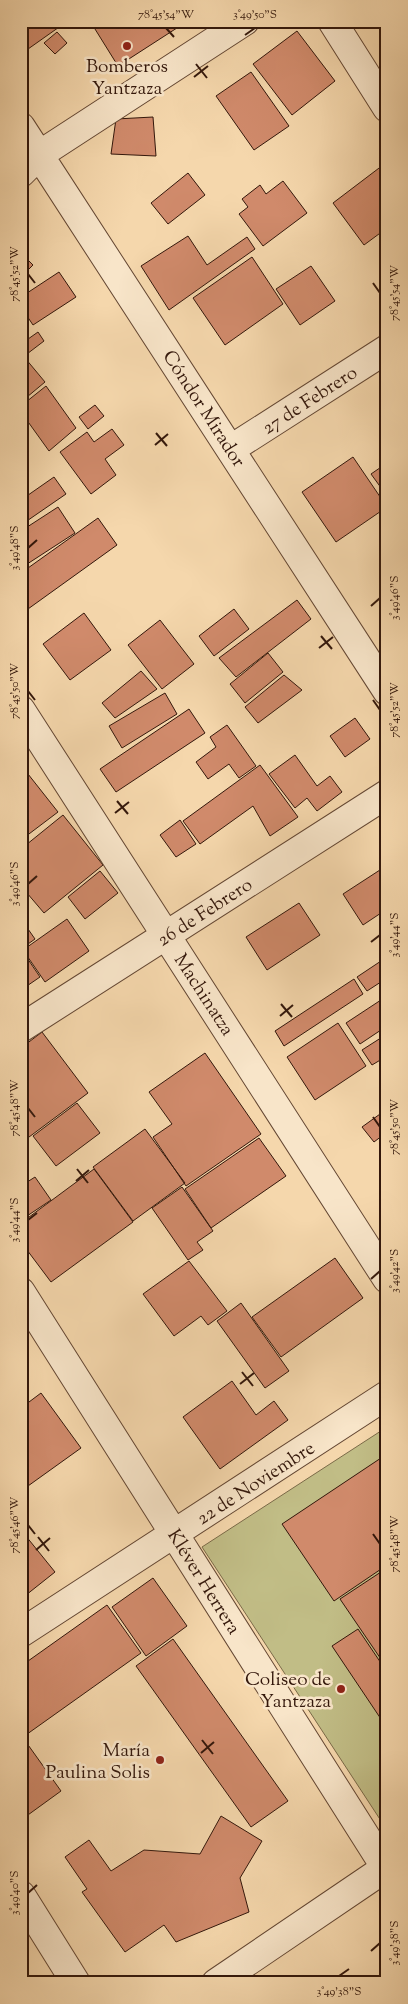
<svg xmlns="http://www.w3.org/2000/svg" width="408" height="2004" viewBox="0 0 408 2004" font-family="'Sorts Mill Goudy',serif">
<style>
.green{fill:#c1bd86;stroke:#7a6a48}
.building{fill:#d08a6b;stroke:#33170b}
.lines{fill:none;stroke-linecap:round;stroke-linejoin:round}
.minor-casing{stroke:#644733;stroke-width:30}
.minor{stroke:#f8e5c9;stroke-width:28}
.ticks{fill:none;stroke:#33170b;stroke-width:2}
.poi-dot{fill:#8f2418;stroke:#f8e5c9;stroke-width:2}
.labels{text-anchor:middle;stroke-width:5;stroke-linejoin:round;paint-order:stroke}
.poi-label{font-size:19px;fill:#33170b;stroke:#f8e5c9;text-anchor:end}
.street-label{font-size:19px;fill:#33170b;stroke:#f8e5c9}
.neatline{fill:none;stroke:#33170b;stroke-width:2}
.ticks-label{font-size:12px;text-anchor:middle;fill:#33170b}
</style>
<rect width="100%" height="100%" fill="#f5d7ac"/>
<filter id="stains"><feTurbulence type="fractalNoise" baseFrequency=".004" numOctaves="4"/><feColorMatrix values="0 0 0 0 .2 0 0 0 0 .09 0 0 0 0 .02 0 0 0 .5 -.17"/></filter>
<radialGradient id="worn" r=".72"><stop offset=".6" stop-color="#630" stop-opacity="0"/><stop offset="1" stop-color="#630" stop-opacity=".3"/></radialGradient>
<!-- green -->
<path class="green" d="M387,1427V1830L202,1547Z"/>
<!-- building -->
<path class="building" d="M24,21H59L62,25L21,54V23Z
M90,21H177L180,26L118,66Z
M297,31L335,81L292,115L253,64Z
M57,32L67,43L55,54L44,43Z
M251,72L289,126L254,150L216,96Z
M153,117L156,156L111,154L116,119Z
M387,162V228L364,245L333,203Z
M188,173L205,195L168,224L151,203Z
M283,181L307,213L263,246L239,214L248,207L242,199L260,185L266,194Z
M188,236L207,265L247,237L255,249L169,310L141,266Z
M21,253L33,265L21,277Z
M252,257L283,304L225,345L193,298Z
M311,266L335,301L300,325L276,289Z
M59,272L76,297L33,325L21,307V297Z
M38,332L44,341L23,357L21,344Z
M25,358L45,382L21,402V361Z
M46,386L76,428L49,451L21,412V406Z
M95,405L104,416L88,429L79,417Z
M112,429L124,445L105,459L116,475L91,494L60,452L87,432L94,442Z
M353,457L387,507L336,542L302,492Z
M387,463V496L371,474Z
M54,477L66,494L21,525V500Z
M58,507L75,533L21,568V531Z
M98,518L117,545L21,614V573Z
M297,600L311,619L236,677L219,658Z
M234,609L249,629L214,656L199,636Z
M84,613L111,650L70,680L43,644Z
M160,620L194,664L162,689L128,645Z
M268,653L283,672L245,703L230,684Z
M141,671L157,689L115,718L102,703Z
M284,675L302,690L258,723L245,707Z
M165,693L177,714L122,748L109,726Z
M189,709L205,733L116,792L100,769Z
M355,718L370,739L345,757L330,736Z
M227,725L256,766L239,778L229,764L208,779L196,762L216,747L210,737Z
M295,755L317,786L330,776L342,792L317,811L307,798L295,808L269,774Z
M260,765L298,817L270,836L253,806L200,844L183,821Z
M28,774L58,812L21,840V779Z
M63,815L103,865L44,913L21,886V849Z
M180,820L196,844L176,857L160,835Z
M383,868L387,873V909L363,925L343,894Z
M100,871L118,893L85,919L68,897Z
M299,903L320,935L267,970L246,937Z
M21,919L35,939L21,949L40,977L21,990Z
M67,919L89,951L45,982L23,950Z
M387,957V978L367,991L357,977Z
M354,979L363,994L284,1046L275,1031Z
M384,998L387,1002V1026L360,1044L346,1023Z
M338,1023L366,1066L315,1100L287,1057Z
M42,1032L88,1093L21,1143V1048Z
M387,1034V1056L372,1065L362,1050Z
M205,1053L261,1134L186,1186L153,1137L172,1124L149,1092Z
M77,1103L100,1133L56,1166L33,1136Z
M387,1109V1132L374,1142L362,1127Z
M145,1129L185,1183L133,1221L93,1167Z
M259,1138L286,1176L211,1228L185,1189Z
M94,1169L133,1222L51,1282L21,1242V1223Z
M35,1177L51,1200L21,1220V1186Z
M182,1187L213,1231L197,1242L203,1250L188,1260L152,1208Z
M335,1258L363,1298L281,1357L252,1317Z
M189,1261L227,1311L208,1325L201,1316L174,1336L143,1294Z
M241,1303L289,1371L265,1388L217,1321Z
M232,1381L256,1415L274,1401L288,1420L220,1469L183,1417Z
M41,1393L81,1448L21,1491V1408Z
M387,1454V1565L334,1601L282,1524Z
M21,1530L55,1572L21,1599Z
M387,1568V1668L340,1599Z
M153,1578L187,1626L146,1656L112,1607Z
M107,1605L141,1653L23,1737L21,1734V1666Z
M358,1629L387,1672V1728L332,1646Z
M173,1639L288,1801L251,1827L136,1666Z
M21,1735L61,1791L21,1820Z
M221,1816L262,1841L240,1878L249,1912L176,1942L164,1925L125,1952L82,1892L87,1889L65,1857L89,1840L111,1871L144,1850L200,1854Z"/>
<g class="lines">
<defs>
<path id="minor" d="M332,21L387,108
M21,127L387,691
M21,173L39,155L245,21
M231,449L387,349
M21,710L387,1279
M21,1028L387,794
M21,1292L387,1870
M21,1633L387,1395
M21,1895L76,1983
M216,1983L387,1867"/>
</defs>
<!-- minor casing -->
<use href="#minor" class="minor-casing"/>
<!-- minor -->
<use href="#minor" class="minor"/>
</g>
<!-- ticks -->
<path class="ticks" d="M166,28L174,37M245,35L255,28M196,64L207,78M194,77L208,66M28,274L35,283M373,283L380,293M156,433L167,446M155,445L168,434M28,548L37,540M371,606L380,598M321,636L332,649M319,648L333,637M28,691L35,700M373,700L380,710M117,801L128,814M115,813L129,802M28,884L37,876M371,942L380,935M281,1004L292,1017M280,1016L293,1005M28,1108L35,1117M373,1117L380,1127M77,1169L88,1183M76,1181L89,1170M28,1220L37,1213M371,1279L380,1271M242,1372L253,1386M240,1384L254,1373M28,1525L35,1534M373,1534L380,1544M38,1537L49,1551M36,1550L50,1538M202,1740L213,1754M201,1753L214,1742M28,1893L37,1885M371,1951L380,1943M339,1976L349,1969"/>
<!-- markers -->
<g class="poi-dot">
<circle cx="127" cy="46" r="5"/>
<circle cx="341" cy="1689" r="5"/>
<circle cx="160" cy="1760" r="5"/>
</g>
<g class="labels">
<!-- poi labels -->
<g class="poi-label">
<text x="127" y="72" text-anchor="middle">Bomberos<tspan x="127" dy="22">Yantzaza</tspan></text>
<text x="331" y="1685">Coliseo de<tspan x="331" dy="22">Yantzaza</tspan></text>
<text x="150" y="1756">María<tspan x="150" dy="22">Paulina Solis</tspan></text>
</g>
<!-- street labels -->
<g class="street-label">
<text transform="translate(309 399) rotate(-33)" y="7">27 de Febrero</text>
<text transform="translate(205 408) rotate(57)" y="7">Cóndor Mirador</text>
<text transform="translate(204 911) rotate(-33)" y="7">26 de Febrero</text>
<text transform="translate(205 994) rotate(57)" y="7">Machinatza</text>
<text transform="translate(255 1482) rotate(-33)" y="7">22 de Noviembre</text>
<text transform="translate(205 1581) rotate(58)" y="7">Kléver Herrera</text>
</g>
</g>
<!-- margin -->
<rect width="408" height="2004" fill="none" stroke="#f5d7ac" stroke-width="55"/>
<rect x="28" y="28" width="352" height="1948" class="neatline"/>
<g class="ticks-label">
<text x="166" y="18">78°45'54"W</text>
<text x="255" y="18">3°49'50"S</text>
<text transform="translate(14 274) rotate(-90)" y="4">78°45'52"W</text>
<text transform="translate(394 293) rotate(-90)" y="4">78°45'54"W</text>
<text transform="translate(14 548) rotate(-90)" y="4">3°49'48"S</text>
<text transform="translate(394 598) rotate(-90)" y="4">3°49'46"S</text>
<text transform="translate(14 691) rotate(-90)" y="4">78°45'50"W</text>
<text transform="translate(394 710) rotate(-90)" y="4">78°45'52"W</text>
<text transform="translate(14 884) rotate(-90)" y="4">3°49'46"S</text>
<text transform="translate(394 935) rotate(-90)" y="4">3°49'44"S</text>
<text transform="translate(14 1108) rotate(-90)" y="4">78°45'48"W</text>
<text transform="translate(394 1127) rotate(-90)" y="4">78°45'50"W</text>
<text transform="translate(14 1220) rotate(-90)" y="4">3°49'44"S</text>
<text transform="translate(394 1271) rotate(-90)" y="4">3°49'42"S</text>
<text transform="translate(14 1525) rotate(-90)" y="4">78°45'46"W</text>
<text transform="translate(394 1544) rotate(-90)" y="4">78°45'48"W</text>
<text transform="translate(14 1893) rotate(-90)" y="4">3°49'40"S</text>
<text transform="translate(394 1943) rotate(-90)" y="4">3°49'38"S</text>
<text x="339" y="1995">3°49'38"S</text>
</g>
<rect width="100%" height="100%" filter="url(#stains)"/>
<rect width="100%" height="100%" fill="url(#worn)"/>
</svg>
